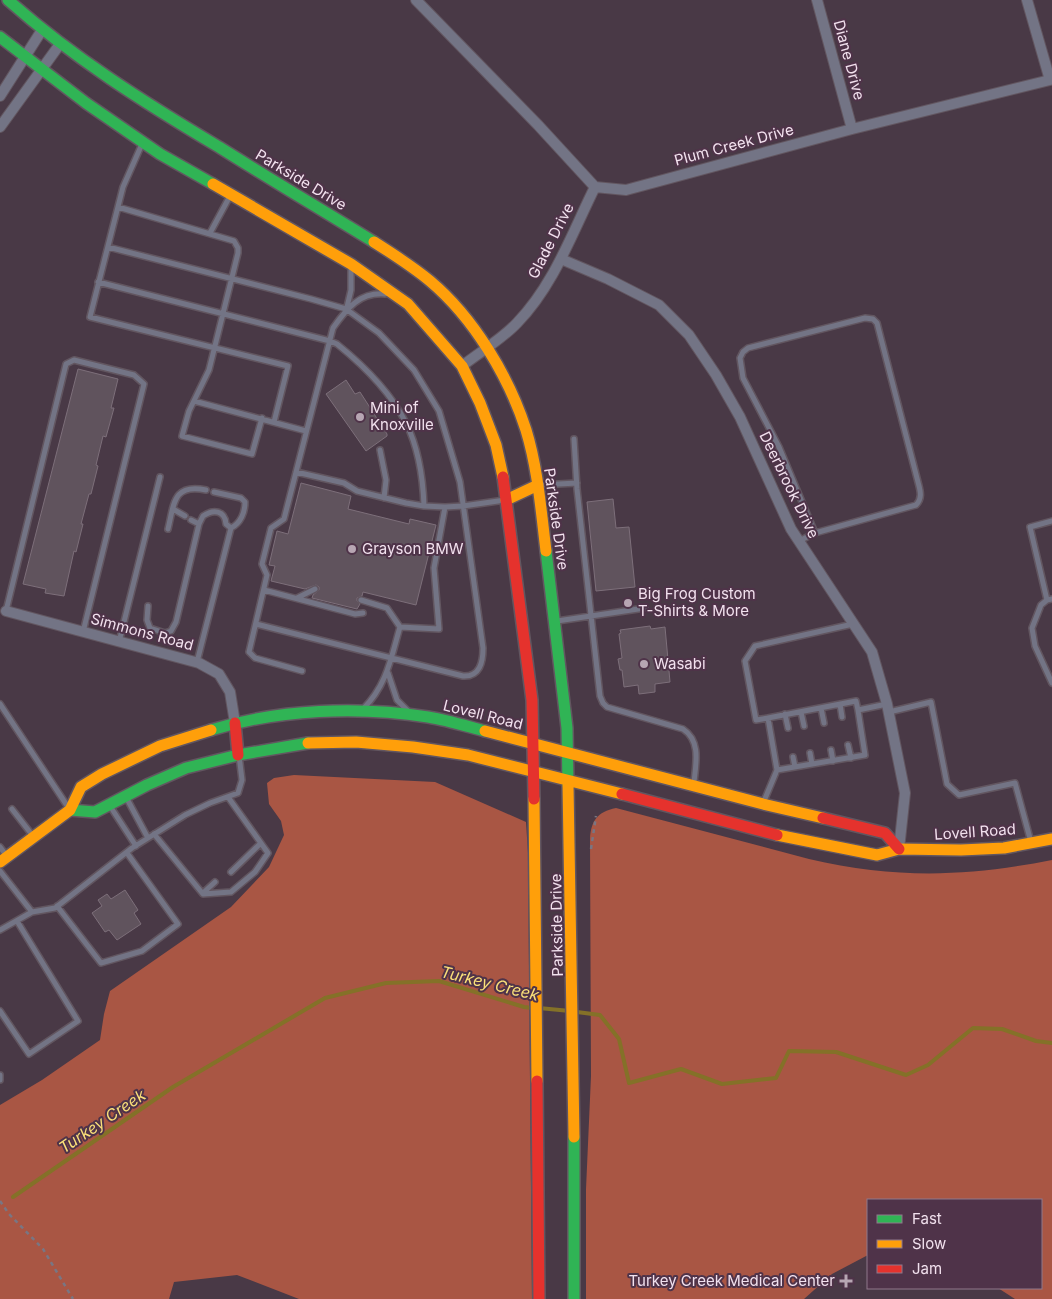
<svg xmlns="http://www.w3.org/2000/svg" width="1052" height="1299" viewBox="0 0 1052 1299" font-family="Inter,sans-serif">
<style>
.forest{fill:#a95644}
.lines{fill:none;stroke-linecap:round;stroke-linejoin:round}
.stream{stroke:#847128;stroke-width:4}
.building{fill:#60535d;stroke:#7d6f7a}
.lane-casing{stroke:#625660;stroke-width:8}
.street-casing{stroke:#625660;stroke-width:12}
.fast-casing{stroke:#625660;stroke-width:14}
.slow-casing{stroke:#625660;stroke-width:14}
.jam-casing{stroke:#625660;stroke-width:14}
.path{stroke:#797683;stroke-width:2.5;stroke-dasharray:4 4;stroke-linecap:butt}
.lane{stroke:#737485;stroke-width:5}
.street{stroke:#737485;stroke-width:10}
.fast{stroke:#30b455;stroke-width:11}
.slow{stroke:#ff9f0a;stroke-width:11}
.jam{stroke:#e5322d;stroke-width:11}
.poi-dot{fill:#b7a6b3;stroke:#4f3349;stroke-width:2}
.labels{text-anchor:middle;stroke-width:4;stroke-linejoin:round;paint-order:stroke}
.street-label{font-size:15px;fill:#f2e1ee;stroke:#4f3349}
.poi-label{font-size:15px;fill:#f2e1ee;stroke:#4f3349;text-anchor:start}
.water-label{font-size:16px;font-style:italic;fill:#fadf79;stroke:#4f3349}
</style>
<rect width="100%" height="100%" fill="#493946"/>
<!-- forest -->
<path class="forest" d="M294,775L435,782L526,822L528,853L532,1299H299L237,1275L174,1282L169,1299H0V1105L42,1080L100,1040L104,1014L110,991L231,907L269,867L284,835L281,821L269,804L267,783L274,778Z
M616,808L809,859C896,879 966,877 1052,860V1299H1015L998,1288H1041V1200H868V1255L832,1274L804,1299H586V1189L591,1076L590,839C591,821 597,812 616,808Z"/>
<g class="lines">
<!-- stream -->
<path class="stream" d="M539,1008L570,1011
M577,1012L600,1015L619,1039L629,1083L681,1069L722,1084L776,1078L789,1051L836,1052L906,1075L928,1065L973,1028L1002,1029L1036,1041L1052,1043
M13,1197L173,1087L325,998L386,983L439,981L524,1007L532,1008"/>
</g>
<!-- building -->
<path class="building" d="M78,369L118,379L111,408H114L106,437L103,436L96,465L98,466L91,494H89L81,524H83L76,552L74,551L64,596L45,593L46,589L23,584Z
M346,380L355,394L360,392L387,434V436L366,451L326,394Z
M301,483L351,496L348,509L409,524L410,519L436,525L416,605L363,592L362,596L357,598V601L360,604L357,609L312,598L313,595L319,590V587L316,585L305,589L271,581L275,566L269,565L277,531L288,534Z
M613,499L616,528L629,527L635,587L596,591L587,502Z
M650,626L651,629L665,627L670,682L655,684V692L639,694L638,685L624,687L622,670H620L618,659L622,658L619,634L621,633L620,630Z
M125,890L138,910L134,913L141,924L117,940L109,930L105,932L92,913L102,906L98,900L107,894L111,899Z"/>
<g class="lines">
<defs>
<path id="lane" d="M142,144L123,187L90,317L288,366L274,422
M118,207L234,241L238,248V253L209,370L189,411L182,436L252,454L262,418
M210,233L230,196
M108,247L311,299L346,309L379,333L414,370L439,411L460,482L483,648C483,662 480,677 463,676L256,624
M98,282L330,341L337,344C363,365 391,393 406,423C418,447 423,478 424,506
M347,307L351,290V268
M194,401L306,431
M574,439L577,489L600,696L603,703L607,707L683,729C701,741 696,763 694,782
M380,450L386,480L384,498
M296,472L344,483L357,491L406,503L424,506L445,507L463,506L505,500
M540,485L577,483
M173,509L185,516
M191,520L199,524
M168,529C174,504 173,483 206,490
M799,541L815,533L916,505C923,498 920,490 918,482L877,323L873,319L865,318L748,348L743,352L740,358L743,378L779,447L815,533
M264,590L355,614L363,613
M297,598L315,589
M1052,599L1047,600L1041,605L1032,628L1035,646L1052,683
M361,600L387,608L400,627
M1047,600L1030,527L1052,521
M148,606L147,620L150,628L165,633L171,631L176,622L199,524L203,516C213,509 225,510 226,524L231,528
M6,611L66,364L74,360L134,375L144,384L83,632
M557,621L645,608
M400,627L439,629L434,568L445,507
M119,642L160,477
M197,662L231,528C241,523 245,512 245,502L241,498L214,492
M302,671L255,658L249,652L267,575L262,564L271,528L284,519L333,328C347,308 360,292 385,294
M388,673L397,700L408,711
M0,704L68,807
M840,704L842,717
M821,708L824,723
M363,709C387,685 391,658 400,627
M801,712L804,726
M889,712L931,702L947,784L959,795L1015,783L1031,842
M785,714L788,728
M768,718L856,701L858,710
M848,745L851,758
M831,750L833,761
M810,753L812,764
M793,757L795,767
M777,770L865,755L858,710L887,704
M126,797L148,838
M764,801L777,770L768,718L756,720L745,661L755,646L853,624
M110,806L136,846
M12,809L33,836
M154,834L203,894L231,892L255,872L268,853L228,797
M0,847L6,855
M0,871L32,912
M231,872L261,843
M203,893L215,882
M57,906L101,963L142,951L178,924L127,853
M0,930L32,912L55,908L132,848L185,815L210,803L238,793L242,780L239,755
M0,1011L29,1054L78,1021L17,921
M0,1075V1080"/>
<path id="street" d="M416,0L538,125L595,187L626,190L852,129L1050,80L1027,0
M817,0L852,129
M0,96L42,30
M0,127L60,44
M561,259L608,279L659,305L689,335L716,375L740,417L791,529L872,652L887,704L905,793L899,849
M462,366C480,352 502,339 517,323C554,285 572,233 595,187
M6,611L199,663L219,674L230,692L235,723"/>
<path id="fast" d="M8,0C72,57 145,103 219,147C270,179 322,210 374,242
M0,37L86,103L160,154L213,184
M546,551L567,728L568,785
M211,730C280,709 358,706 428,717C447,720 466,726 485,731
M70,810L95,812L147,785L186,768L238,755L308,743
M574,1137V1299"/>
<path id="slow" d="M213,184L351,264L408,304L462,366L480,403L496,445L503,477
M374,242C393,254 412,266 430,281C474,318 509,377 526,430C538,469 541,511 546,551
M506,500L538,485
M485,731L763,804L823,818
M308,743L356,742L413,747L468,755L622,794
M568,785L574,1137
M534,799L537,1081
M777,835L877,855L899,849L961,850L1004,848L1052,839
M0,862L70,810L81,787L102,774L160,746L211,730"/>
<path id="jam" d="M503,477L532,700L534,799
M235,723L238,755
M622,794L777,835
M823,818L885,833L899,849
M537,1081L539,1299"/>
</defs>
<!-- lane casing -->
<use href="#lane" class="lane-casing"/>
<!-- street casing -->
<use href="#street" class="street-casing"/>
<!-- fast casing -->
<use href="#fast" class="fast-casing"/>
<!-- slow casing -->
<use href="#slow" class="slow-casing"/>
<!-- jam casing -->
<use href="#jam" class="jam-casing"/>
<!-- path -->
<path class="path" d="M591,849L596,816
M0,1201L9,1214L43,1249L73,1299"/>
<!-- lane -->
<use href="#lane" class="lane"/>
<!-- street -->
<use href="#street" class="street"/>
<!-- fast -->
<use href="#fast" class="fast"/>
<!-- slow -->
<use href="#slow" class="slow"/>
<!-- jam -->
<use href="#jam" class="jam"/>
</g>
<!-- markers -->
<g class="poi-dot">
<circle cx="360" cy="417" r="5"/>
<circle cx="352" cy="549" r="5"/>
<circle cx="628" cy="603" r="5"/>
<circle cx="644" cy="664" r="5"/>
<path d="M843.5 1273.5h5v5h5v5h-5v5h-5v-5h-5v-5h5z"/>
</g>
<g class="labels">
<!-- street labels -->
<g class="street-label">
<text transform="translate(849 60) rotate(75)" y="5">Diane Drive</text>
<text transform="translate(734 145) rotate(-15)" y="5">Plum Creek Drive</text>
<text transform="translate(301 180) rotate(31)" y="5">Parkside Drive</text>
<text transform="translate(551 241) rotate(-63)" y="5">Glade Drive</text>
<text transform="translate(789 485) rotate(64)" y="5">Deerbrook Drive</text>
<text transform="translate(556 519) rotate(82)" y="5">Parkside Drive</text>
<text transform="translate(142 632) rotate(15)" y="5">Simmons Road</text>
<text transform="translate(483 715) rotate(14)" y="5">Lovell Road</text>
<text transform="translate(975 832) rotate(-4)" y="5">Lovell Road</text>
<text transform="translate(557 925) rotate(-91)" y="5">Parkside Drive</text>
</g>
<!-- poi labels -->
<g class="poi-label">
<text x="370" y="413">Mini of<tspan x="370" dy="17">Knoxville</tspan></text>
<text x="362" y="554">Grayson BMW</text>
<text x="638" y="599">Big Frog Custom<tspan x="638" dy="17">T-Shirts &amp; More</tspan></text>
<text x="654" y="669">Wasabi</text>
<text x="835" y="1286" text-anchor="end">Turkey Creek Medical Center</text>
</g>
<!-- water labels -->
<g class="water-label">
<text transform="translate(490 983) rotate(14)" y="6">Turkey Creek</text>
<text transform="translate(102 1121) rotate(-34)" y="6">Turkey Creek</text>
</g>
</g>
<!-- legend -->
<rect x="867" y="1199" width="175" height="90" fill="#4f3349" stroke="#90798b"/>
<rect x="877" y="1215" width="25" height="8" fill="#30b455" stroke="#90798b"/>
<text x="912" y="1224" font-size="15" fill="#f2e1ee">Fast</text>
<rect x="877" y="1240" width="25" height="8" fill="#ff9f0a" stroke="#90798b"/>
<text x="912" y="1249" font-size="15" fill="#f2e1ee">Slow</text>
<rect x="877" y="1265" width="25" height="8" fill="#e5322d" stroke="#90798b"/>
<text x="912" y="1274" font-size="15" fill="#f2e1ee">Jam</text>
</svg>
